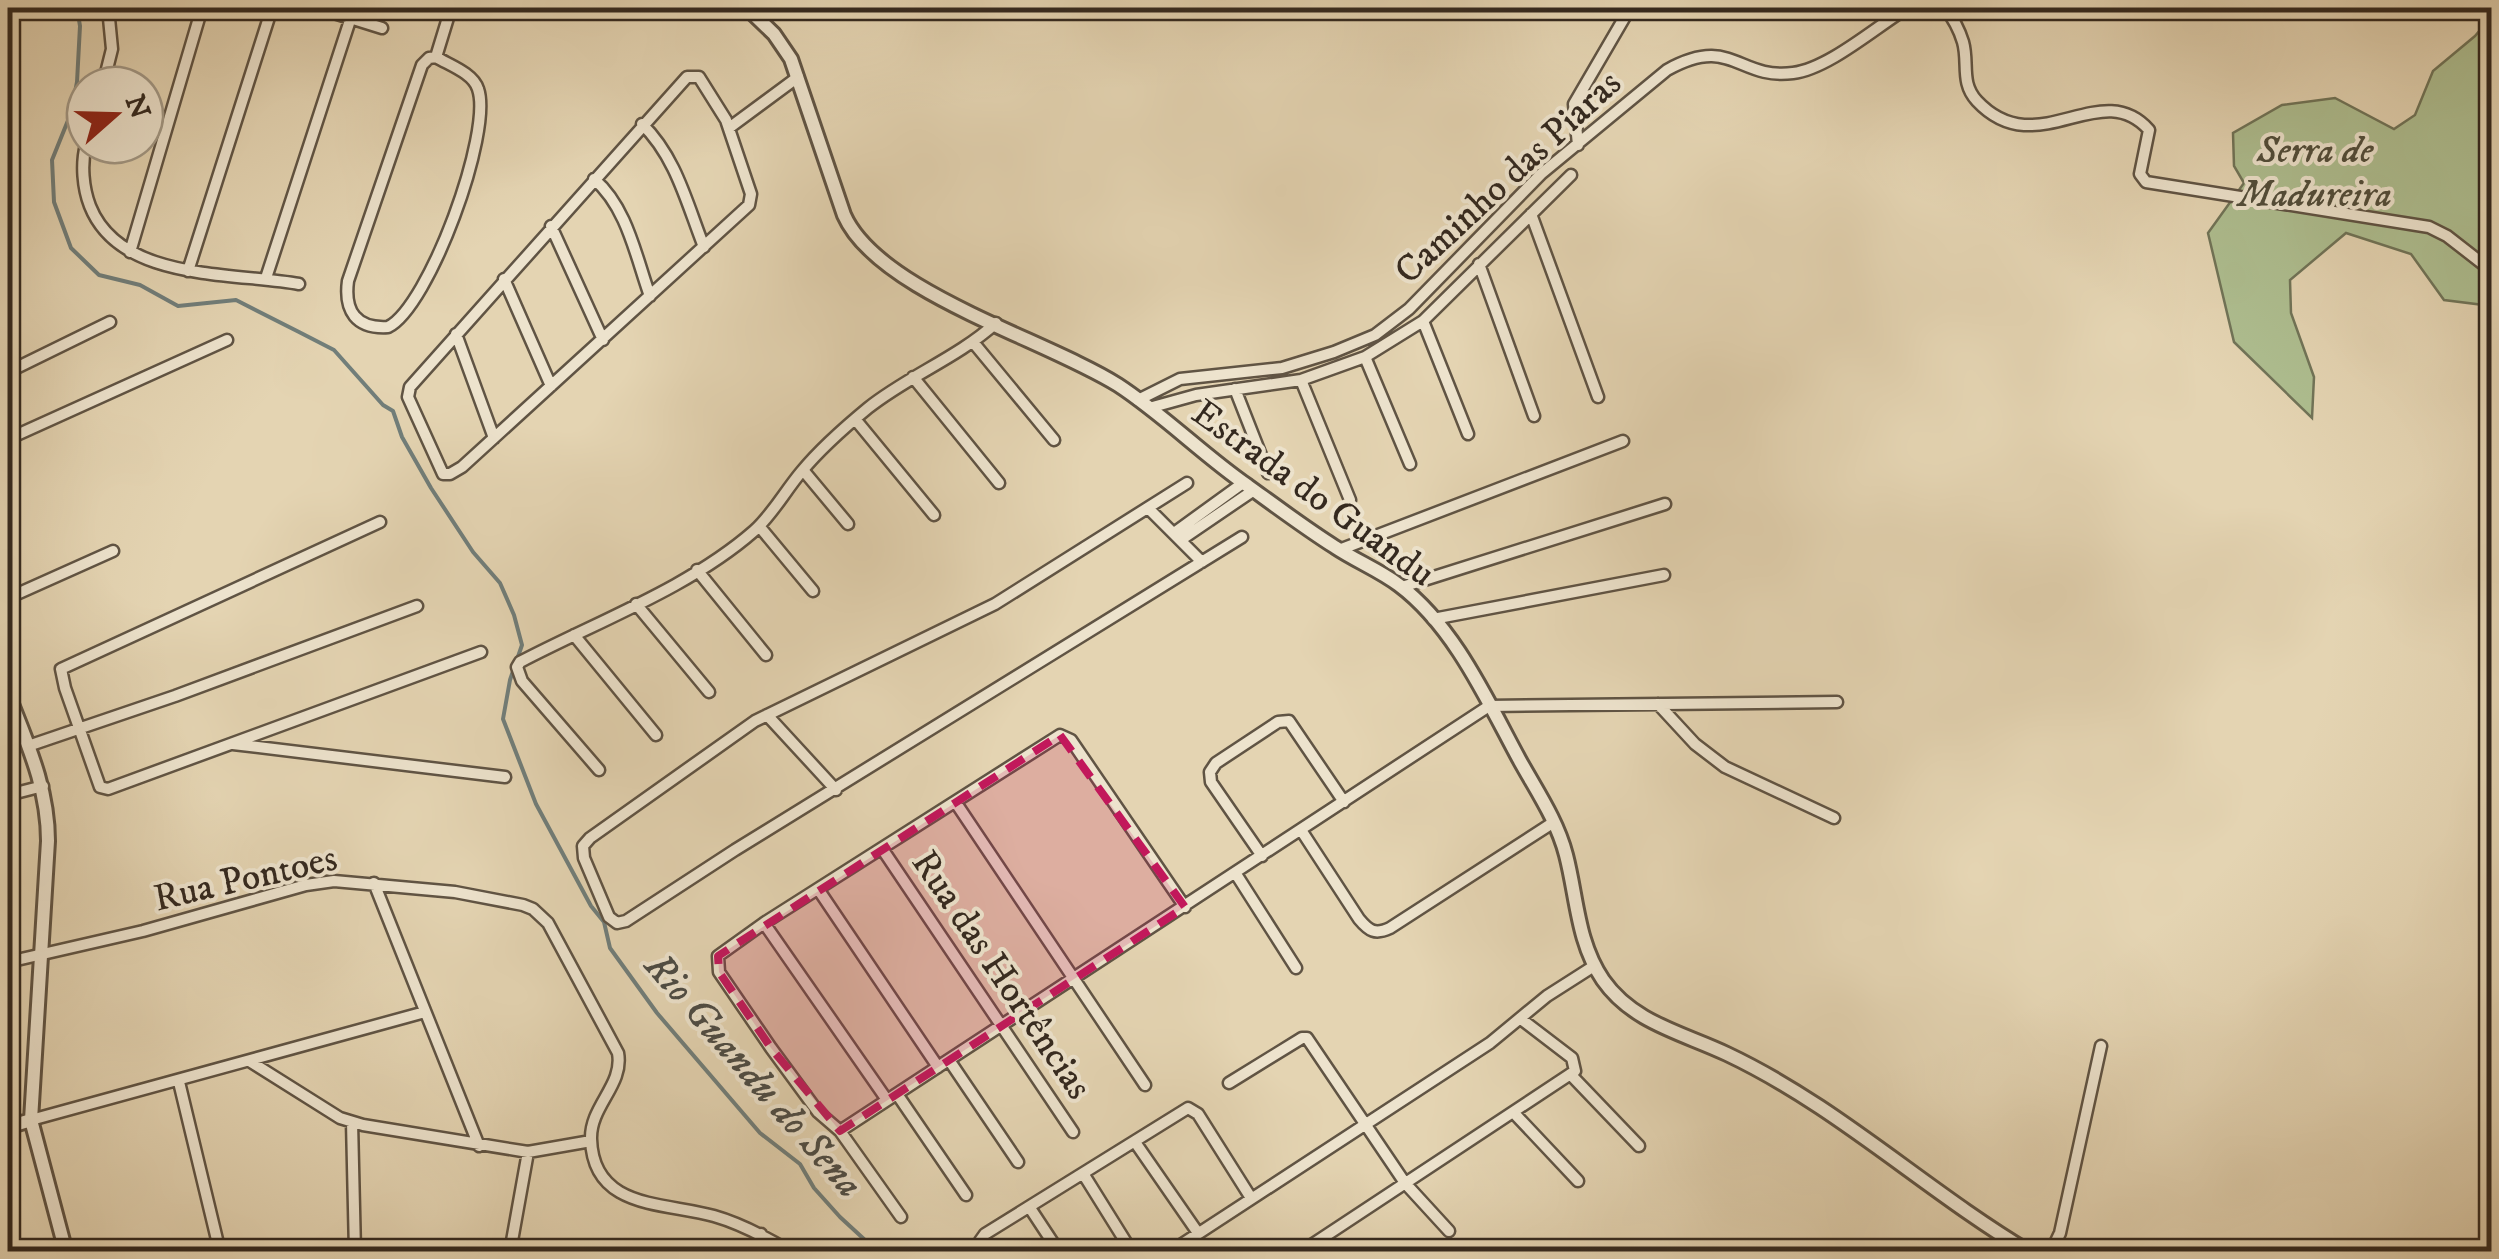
<svg xmlns="http://www.w3.org/2000/svg" width="2499" height="1259" viewBox="0 0 2499 1259" font-family="'IM FELL DW Pica',serif">
<style>
.green{fill:#aebe90;stroke:#717458;stroke-width:2.5}
.lines{fill:none;stroke-linecap:round;stroke-linejoin:round}
.stream{stroke:#717e7a;stroke-width:4}
.minor-casing{stroke:#605444;stroke-width:15}
.tertiary-casing{stroke:#605444;stroke-width:18}
.minor{stroke:#ede3cd;stroke-width:10}
.tertiary{stroke:#ede3cd;stroke-width:12}
.marked{fill:#c2185b;fill-opacity:0.2;stroke:#c2185b;stroke-width:8;stroke-dasharray:20 12;stroke-linejoin:round}
.labels{text-anchor:middle;stroke-width:8;stroke-linejoin:round;paint-order:stroke}
.park-label{font-size:38px;font-style:italic;fill:#524e3b;stroke:#ede3cd}
.street-label{font-size:38px;fill:#34291f;stroke:#ede3cd}
.water-label{font-size:40px;font-style:italic;fill:#4d4c45;stroke:#ede3cd}
</style>
<rect width="100%" height="100%" fill="#e4d4b2"/>
<filter id="stains"><feTurbulence type="fractalNoise" baseFrequency=".002" numOctaves="4"/><feColorMatrix values="0 0 0 0 .2 0 0 0 0 .09 0 0 0 0 .02 0 0 0 .5 -.17"/></filter>
<radialGradient id="worn" r=".72"><stop offset=".6" stop-color="#630" stop-opacity="0"/><stop offset="1" stop-color="#630" stop-opacity=".3"/></radialGradient>
<!-- green -->
<path class="green" d="M2491,17L2492,306L2444,300L2411,254L2346,233L2290,280L2291,313L2314,377L2312,418L2234,342L2208,233L2244,183L2234,166L2233,133L2282,105L2335,98L2394,129L2415,115L2433,71L2475,36Z"/>
<g class="lines">
<!-- stream -->
<path class="stream" d="M77,8L80,26L77,82L71,113L52,160L54,202L71,248L99,275L140,285L178,306L236,300L299,332L334,350L383,405L393,411L402,437L431,488L473,552L500,583L514,615L522,645L510,680L503,719L536,804L591,906L604,922L610,948L657,1013L760,1133L800,1164L814,1188L840,1217L878,1252"/>
<defs>
<path id="minor" d="M318,8L382,28
M1945,8C1953,18 1959,29 1963,42C1969,63 1960,83 1977,101C2037,165 2100,75 2149,130L2140,174L2146,182L2429,227L2447,236L2492,271
M436,57C449,65 473,73 478,89C493,132 429,307 388,327C356,329 344,311 348,281L422,65L429,58L436,57L451,8
M687,77H699L726,120L751,194L749,205L462,467L450,474H443L408,397L410,387Z
M103,85L112,49L108,8
M642,124C676,157 687,204 704,247
M729,128L798,77
M86,145C81,164 83,188 90,206C120,282 233,272 299,284
M1578,145L1574,104L1630,8
M594,179C627,207 636,257 650,296
M1531,214L1598,397
M551,226L603,340
M130,252L202,8
M1479,264L1534,416
M188,271L272,8
M266,278L354,8
M504,279L551,386
M8,302L11,301
M1423,321L1468,434
M456,334L494,438
M973,342L1054,440
M1365,357L1410,464
M8,372L110,322
M913,377L999,483
M1301,380L1350,500
M1235,389L1268,473
M1138,400L1180,379L1282,368L1334,352L1375,335L1409,309L1541,174L1667,70C1732,34 1737,80 1793,73C1828,69 1876,27 1907,8
M1149,408L1196,395L1301,380L1365,357L1423,321L1571,175
M855,419L934,515
M8,439L227,340
M803,470L848,524
M1187,483L995,604L755,721L590,838L583,846L584,858L609,917L617,923L626,921L735,850L1242,537
M1149,509L1202,562
M380,522L61,669L65,688L100,787L108,789L481,652
M759,526L813,591
M1174,533L1243,483
M1182,539L1254,490
M1339,550L1623,441
M697,570L766,655
M1402,587L1665,504
M8,598L113,551
M636,604L709,692
M1433,619L1664,575
M574,635L656,735
M1658,704L1695,744L1725,767L1834,818
M767,715L836,790
M233,744L505,777
M28,746L175,696L417,606
M599,770L522,681L517,667L520,662C596,622 689,588 754,531C773,514 785,491 802,471C821,448 845,427 868,408C908,376 957,358 996,323
M8,795L43,786
M956,803L1145,1085
M1301,830L1359,919C1369,931 1375,935 1390,928L1554,822
M883,850L1073,1132
M1262,856L1211,782L1210,772L1216,763L1278,722L1289,721L1344,802
M1236,874L1296,968
M374,883L479,1146
M818,889L938,1067
M764,923L887,1100
M8,962L143,931L306,885L334,881L455,892L523,905L533,909L548,923L618,1053C624,1085 590,1106 591,1139C593,1210 665,1202 714,1216C742,1224 766,1237 791,1252
M949,1060L1018,1162
M251,1062L340,1118L363,1125L528,1152L591,1141
M1571,1075L1639,1146
M179,1082L220,1252
M1229,1083L1302,1038H1307L1405,1183L1449,1231
M897,1094L966,1195
M1514,1113L1578,1181
M31,1120L425,1012
M352,1122L355,1252
M840,1131L1489,706L1837,702
M1135,1142L1198,1233
M1084,1175L1132,1252
M1030,1208L1059,1252
M901,1217L840,1131L818,1112L771,1048L719,972L718,956L764,923L1060,735L1071,740L1185,907
M510,1252L528,1152
M750,1252L761,1234
M982,1252L980,1241L985,1234L1188,1108L1198,1114L1251,1198
M1170,1252L1490,1043L1547,996L1594,966
M1301,1252L1575,1071L1572,1058L1521,1019
M2051,1252L2060,1233L2101,1046"/>
<path id="tertiary" d="M747,8L774,34L791,59L844,215C878,292 1045,339 1118,385C1164,415 1203,455 1248,486C1277,507 1305,528 1335,547C1356,561 1379,570 1399,585C1454,626 1487,700 1519,759C1536,790 1557,820 1566,855C1577,897 1577,942 1603,980C1633,1023 1683,1033 1727,1054C1837,1106 1925,1190 2029,1252
M8,694C27,743 48,787 48,841L31,1120L66,1252
M8,1127L31,1120"/>
</defs>
<!-- minor casing -->
<use href="#minor" class="minor-casing"/>
<!-- tertiary casing -->
<use href="#tertiary" class="tertiary-casing"/>
<!-- minor -->
<use href="#minor" class="minor"/>
<!-- tertiary -->
<use href="#tertiary" class="tertiary"/>
</g>
<!-- marked area -->
<path class="marked" d="M1060,735L1185,907L840,1131L771,1048L719,972L718,956Z"/>
<g class="labels">
<!-- park labels -->
<g class="park-label">
<text x="2315" y="162">Serra de<tspan x="2315" dy="44">Madureira</tspan></text>
</g>
<!-- street labels -->
<g class="street-label">
<text transform="translate(1507 176) rotate(-43)" y="13">Caminho das Piaras</text>
<text transform="translate(1314 492) rotate(36)" y="13">Estrada do Guandu</text>
<text transform="translate(245 877) rotate(-13)" y="13">Rua Pontoes</text>
<text transform="translate(1003 974) rotate(56)" y="13">Rua das Hortências</text>
</g>
<!-- water labels -->
<g class="water-label">
<text transform="translate(755 1074) rotate(49)" y="14">Rio Guandu do Sena</text>
</g>
</g>
<!-- margin -->
<rect width="2499" height="1259" fill="none" stroke="#e4d4b2" stroke-width="40"/>
<rect x="10" y="10" width="2479" height="1239" fill="none" stroke="#34291f" stroke-width="5"/>
<rect x="20" y="20" width="2459" height="1219" fill="none" stroke="#34291f" stroke-width="2.5"/>
<!-- north arrow -->
<g transform="translate(115 115) rotate(70)"><circle r="48" fill="#ede3cd" stroke="#a39987" stroke-width="2.5"/>
<path d="M0-8L18 38L0 25L-18 38Z" fill="#8f2418"/>
<text y="-15" font-size="28" font-weight="bold" text-anchor="middle" fill="#34291f">N</text>
</g>
<rect width="100%" height="100%" filter="url(#stains)"/>
<rect width="100%" height="100%" fill="url(#worn)"/>
</svg>
